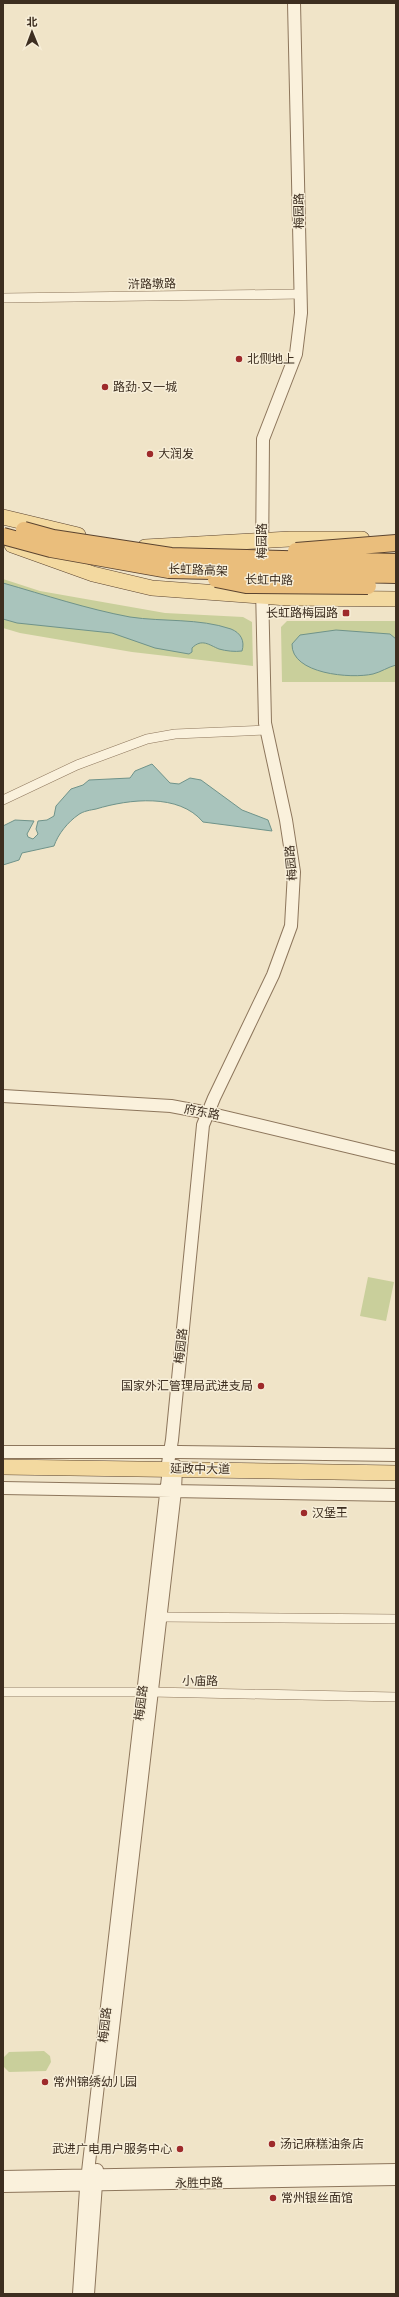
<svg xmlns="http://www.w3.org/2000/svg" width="399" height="2297" viewBox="0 0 399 2297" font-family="'IBM Plex Serif','Noto Sans SC',serif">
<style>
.green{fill:#c9cf9b}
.water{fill:#a9c4bc;stroke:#6f938a}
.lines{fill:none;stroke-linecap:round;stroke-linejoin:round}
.minor-casing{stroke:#8d765c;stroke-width:10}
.tertiary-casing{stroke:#8d765c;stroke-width:14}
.primary-casing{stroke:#5b4430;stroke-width:16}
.minor{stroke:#faf1dc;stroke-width:9}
.tertiary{stroke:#faf1dc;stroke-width:12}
.primary{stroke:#f3d9a0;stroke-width:15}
.trunk-bridge-casing{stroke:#5b4430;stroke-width:18;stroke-linecap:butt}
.trunk-bridge{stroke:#eabe7c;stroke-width:16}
.poi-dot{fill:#9e2a2b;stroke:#f7eed8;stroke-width:1.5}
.labels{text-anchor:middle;stroke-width:3;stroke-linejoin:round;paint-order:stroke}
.street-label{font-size:12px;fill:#3d2e20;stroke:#f7eed8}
.poi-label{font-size:12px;fill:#3d2e20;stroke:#f7eed8;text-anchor:start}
</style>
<rect width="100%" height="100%" fill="#f0e4c8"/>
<!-- green -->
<path class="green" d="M3,579L40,591L165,613L243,617L252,622L253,666L132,652L20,633L3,628Z
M287,621H396V682H282L281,627Z
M368,1277L394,1282L386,1321L360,1316Z
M44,2051L50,2056L51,2062L46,2071L9,2072L4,2067L3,2058L9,2052Z"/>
<!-- water -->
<path class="water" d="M3,583C45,595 87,609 130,617C163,622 199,618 231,629C241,633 245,641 242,651C235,652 226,651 219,649C209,645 202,638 192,648V652L189,654L155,648L112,633L17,623L3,619Z
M336,630L390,634L396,639V665C388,667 381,672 373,674C351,679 291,674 292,644L300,635Z
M152,764L170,783L179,784L190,778L201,780L242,810L268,820L272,831L203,822C179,793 129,799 96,809C91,810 83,811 78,815C68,822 58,834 54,846L22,853L19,860L3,865V826L15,820L34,821L27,834L28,837L33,839L38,834L36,829L38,821L47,820L54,816L56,806L71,789L83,785L89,780L130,778L135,771Z"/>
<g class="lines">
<defs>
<path id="minor" d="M3,298L301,294
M3,800L77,765L147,739L175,734L267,730
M160,1617L396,1619
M3,1692H151L396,1697"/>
<path id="tertiary" d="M262,565L263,439L296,354L301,313L294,3
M3,1096L171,1106L208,1113L396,1158
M3,1452H179L396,1455
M3,1488L396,1495
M107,2080L175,1491L176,1466
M3,2177L396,2170
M3,2186L396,2179
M79,2294L86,2189L168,1477L167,1469L172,1440L203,1125L214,1098L273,975L291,926L294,872L286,820L265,723L262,588
M88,2294L97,2170"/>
<path id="primary" d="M3,517L78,535
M12,545L93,574L152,588L287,598L396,599
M145,547L290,539H362
M3,1467L396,1473"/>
</defs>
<!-- minor casing -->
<use href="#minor" class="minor-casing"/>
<!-- tertiary casing -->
<use href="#tertiary" class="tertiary-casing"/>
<!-- primary casing -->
<use href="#primary" class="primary-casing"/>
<!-- minor -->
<use href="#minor" class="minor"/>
<!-- tertiary -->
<use href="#tertiary" class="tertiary"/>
<!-- primary -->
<use href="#primary" class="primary"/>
<defs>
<path id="trunk-bridge" d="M24,530L53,538L171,556L396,562
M3,536L51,549L169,570L396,575
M296,551L396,543
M216,579L246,585L368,586"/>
</defs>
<!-- trunk-bridge casing -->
<use href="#trunk-bridge" class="trunk-bridge-casing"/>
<!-- trunk-bridge -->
<use href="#trunk-bridge" class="trunk-bridge"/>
</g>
<!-- markers -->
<g class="poi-dot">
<circle cx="239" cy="359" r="4"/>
<circle cx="105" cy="387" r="4"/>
<circle cx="150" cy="454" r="4"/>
<rect x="342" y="609" width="8" height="8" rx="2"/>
<circle cx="261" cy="1386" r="4"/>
<circle cx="304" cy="1513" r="4"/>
<circle cx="45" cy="2082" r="4"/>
<circle cx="272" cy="2144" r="4"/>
<circle cx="180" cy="2149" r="4"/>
<circle cx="273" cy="2198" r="4"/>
</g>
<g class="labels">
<!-- street labels -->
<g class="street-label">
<text transform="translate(299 211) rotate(-91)" y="4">梅园路</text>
<text transform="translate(152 284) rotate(-1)" y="4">浒路墩路</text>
<text transform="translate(262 541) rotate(-90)" y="4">梅园路</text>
<text transform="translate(198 570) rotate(2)" y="4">长虹路高架</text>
<text transform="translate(269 580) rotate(1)" y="4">长虹中路</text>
<text transform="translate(291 863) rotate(-95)" y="4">梅园路</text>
<text transform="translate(202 1112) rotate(11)" y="4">府东路</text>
<text transform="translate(181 1346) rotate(-84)" y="4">梅园路</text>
<text transform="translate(200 1469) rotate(1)" y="4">延政中大道</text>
<text transform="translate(200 1681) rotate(1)" y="4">小庙路</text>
<text transform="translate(141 1703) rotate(-83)" y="4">梅园路</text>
<text transform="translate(105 2025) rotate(-84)" y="4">梅园路</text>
<text transform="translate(199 2183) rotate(-1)" y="4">永胜中路</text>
</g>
<!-- poi labels -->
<g class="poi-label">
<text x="247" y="363">北侧地上</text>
<text x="113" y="391">路劲·又一城</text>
<text x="158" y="458">大润发</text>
<text x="338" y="617" text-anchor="end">长虹路梅园路</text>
<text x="253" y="1390" text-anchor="end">国家外汇管理局武进支局</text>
<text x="312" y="1517">汉堡王</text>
<text x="53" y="2086">常州锦绣幼儿园</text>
<text x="280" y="2148">汤记麻糕油条店</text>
<text x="172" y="2153" text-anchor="end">武进广电用户服务中心</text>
<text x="281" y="2202">常州银丝面馆</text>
</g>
</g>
<!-- border -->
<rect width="399" height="2297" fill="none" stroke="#3d2e20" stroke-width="8"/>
<!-- north arrow -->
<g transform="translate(32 32) rotate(359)" stroke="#f7eed8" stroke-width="3" paint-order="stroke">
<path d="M0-3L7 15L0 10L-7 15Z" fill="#3d2e20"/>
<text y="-6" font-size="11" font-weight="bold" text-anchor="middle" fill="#3d2e20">北</text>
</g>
</svg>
